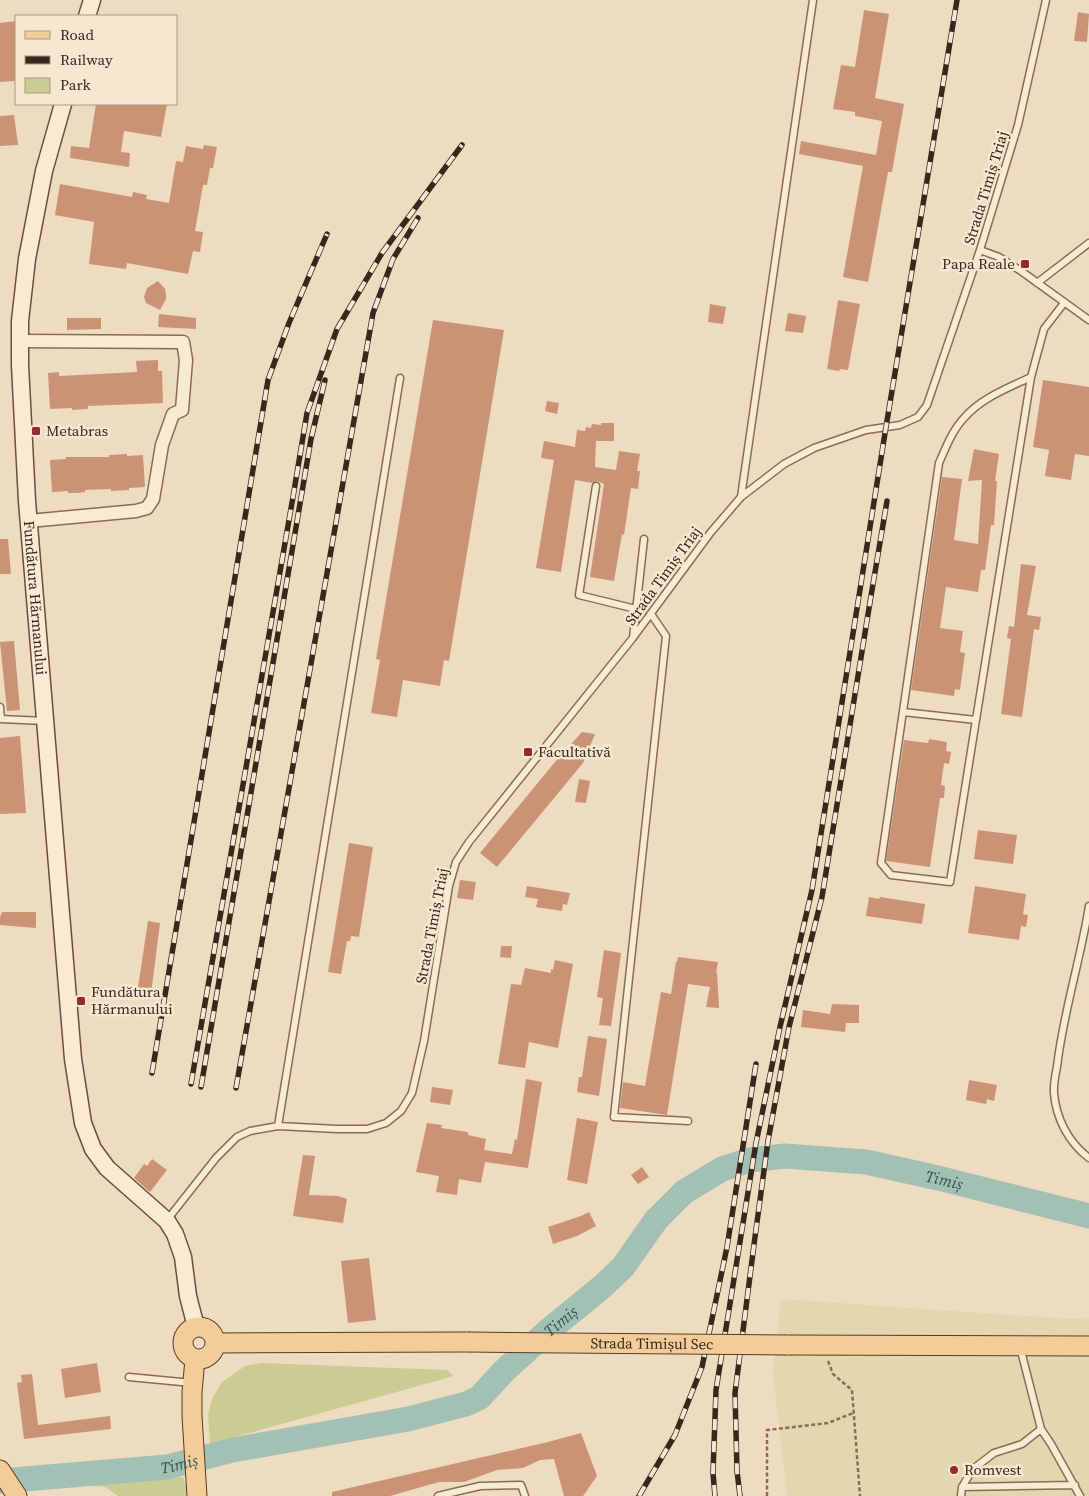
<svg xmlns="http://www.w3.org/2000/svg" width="1089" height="1496" viewBox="0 0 1089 1496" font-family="'Source Serif 4',serif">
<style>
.farmland{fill:#e4d6ae}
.green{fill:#cbcc94}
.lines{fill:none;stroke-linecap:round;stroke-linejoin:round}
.river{stroke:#a3c0b5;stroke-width:25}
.building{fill:#cc9276}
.lane-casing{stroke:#876d58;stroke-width:9}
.street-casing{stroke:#876d58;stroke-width:15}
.secondary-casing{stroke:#694e3b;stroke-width:19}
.primary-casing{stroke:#553c2d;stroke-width:21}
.path{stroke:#876d58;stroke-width:2.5;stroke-dasharray:4 2.5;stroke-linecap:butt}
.lane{stroke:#f9ead4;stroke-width:6}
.street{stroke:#f9ead4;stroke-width:12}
.secondary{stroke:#f9ead4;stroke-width:16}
.primary{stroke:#f2cd97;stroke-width:19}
.rail-casing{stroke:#37271d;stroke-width:5.5}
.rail{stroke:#f5e7d0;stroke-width:4;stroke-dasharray:11;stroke-linecap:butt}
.primary-bridge-casing{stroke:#553c2d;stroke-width:21;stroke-linecap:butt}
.primary-bridge{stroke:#f2cd97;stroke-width:19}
.poi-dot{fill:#962833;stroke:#f5e7d0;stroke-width:2}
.labels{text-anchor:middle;stroke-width:5;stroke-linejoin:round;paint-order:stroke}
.street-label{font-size:15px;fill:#37271d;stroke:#f5e7d0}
.poi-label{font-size:15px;fill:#37271d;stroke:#f5e7d0;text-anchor:start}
.water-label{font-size:16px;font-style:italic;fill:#2c5750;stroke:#f5e7d0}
</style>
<rect width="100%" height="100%" fill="#eedcc0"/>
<!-- farmland -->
<path class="farmland" d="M781,1299L1069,1319L1089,1318V1496H787L773,1374Z"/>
<!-- green -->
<path class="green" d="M261,1363L447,1370L454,1376L210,1444L208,1414L212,1399L222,1382L245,1366Z
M183,1477L186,1487V1496H118L105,1487L84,1485L43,1489L40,1484Z"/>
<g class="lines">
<!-- river -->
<path class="river" id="s1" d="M0,1481L167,1467L233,1450L408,1419L466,1404L479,1398L504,1371L548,1331L603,1286L623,1267L656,1220L684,1192L722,1169L750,1160L785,1156L866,1162L938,1178L1089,1216"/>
</g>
<!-- building -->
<path class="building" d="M864,10L889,14L875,98L904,104L892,172H888L868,282L843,277L863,166L799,154L801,141L876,155L882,121L855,116V112L833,109L841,65L855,67Z
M1078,12L1089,14L1087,42L1074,41Z
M16,21V81L0,82V23Z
M96,104H167L161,137L124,131L121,152L130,153L129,167L70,158L71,146L89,148Z
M14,115L18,145L0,146V116Z
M204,145L217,147L213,168H210L207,185H203L195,231L203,232L200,252L193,251L188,274L127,263L126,269L89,264L94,222L55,215L60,184L132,197L133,192L147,195L146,199L169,203L176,161L183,162L186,146L203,149Z
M158,281L165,289L166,295V299L160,310L146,303L144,297L147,288Z
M838,300L860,304L848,370L840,369L839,371L827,369Z
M710,304L726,307L723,324L708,322Z
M788,313L806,316L803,333L785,331Z
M159,314L196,318V329L158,327Z
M67,318H101V329L67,330Z
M433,320L504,330L449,661L444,660L440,686L403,680L397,717L371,713L380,660L376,659Z
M158,360V371H162L163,403L88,406V409L72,410V408L50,409L48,373L59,372V376L137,372L136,361Z
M1043,380L1089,387V456L1075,454L1071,480L1045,476L1049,450L1033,447Z
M547,401L559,403L557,414L545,411Z
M601,423H614V441H596L595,467L616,470L619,451L640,454L637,471H640L638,489L631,488L624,535L622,534L614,581L590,577L604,484L597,481L592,483L575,480L561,572L536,568L554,460L541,458L544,441L575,447L577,430L585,431L586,427L591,428L592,424L601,425Z
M974,449L999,454L995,481H997L994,525H991L985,570H981L978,592L946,587L940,628L963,631L960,652L965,653L960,690L955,689L954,696L911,690L942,477L962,479L954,540L978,544L982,480L968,481Z
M127,454V456L143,455L145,487L129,488V490L111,491V489L85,490V492L77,493H68V491L52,492L50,460L66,459V457H109V455Z
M0,539H8L11,574H0Z
M1021,564L1036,566L1027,615L1041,617L1039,630L1034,629L1022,717L1001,714L1011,639L1007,638L1009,626L1014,627Z
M14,641L20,710L7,711L0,642Z
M582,732L595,734L583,763L497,867L480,853L555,762Z
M20,736L26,813L0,814V738Z
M929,739L947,742L946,751L951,752L949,764L944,763L941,785L945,786L944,798H940L930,867L886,861L904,740L928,743Z
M579,779L590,781L586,803L575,802Z
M978,830L1017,835L1013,864L974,859Z
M349,843L373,847L359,937L351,936L350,941H347L341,974L328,972Z
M460,880L476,882L473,900L457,898Z
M527,886L570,893L567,905L563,904L562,911L536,907L538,899L525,897Z
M975,886L1026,894L1023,914L1028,915L1026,927L1021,926L1019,940L968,933Z
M869,897L879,899L880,897L925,904L922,924L866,916Z
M2,912H36V928L0,925V917Z
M148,921L160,923L151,994L148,993V995L137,994Z
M501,946H512L511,958L500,957Z
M604,950L621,953L611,1026L599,1025L603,998L597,997Z
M678,957L718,962L716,973H717L719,1008L706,1007L710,987L688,984L667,1115L620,1108L623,1082L645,1086L661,992L671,994L676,962H677Z
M555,960L573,964L558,1048L529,1042L525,1068L498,1064L511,984L521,985L525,968L551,973V969L553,970Z
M832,1004L859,1005V1023H846L845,1032L801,1027L803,1010L830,1014Z
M588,1036L607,1039L599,1096L577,1092L579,1077H582Z
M526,1079L542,1082L528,1168L485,1162L481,1183L459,1179L457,1195L436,1192L439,1176L416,1172L427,1123L442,1125L441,1128L468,1132V1135L486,1139L484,1150L512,1154L515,1139L517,1140Z
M969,1080L997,1085L994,1101L987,1099L986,1104L966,1100Z
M432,1087L453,1090L450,1105L430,1102Z
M577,1118L598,1122L587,1184L567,1180Z
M303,1155L315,1156L309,1195L338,1196L347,1199L343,1223L293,1216Z
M152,1159L167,1170L150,1192L134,1178L144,1164L147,1166Z
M642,1167L649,1177L638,1184L631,1175Z
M589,1212L596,1226L577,1236L553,1244L548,1227L581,1216Z
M369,1258L376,1320L348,1323L341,1261Z
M97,1363L101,1392L65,1398L61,1369Z
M32,1374L38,1425L110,1416L111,1429L24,1439L17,1383L22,1382L21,1375Z
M581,1433L597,1476L583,1496H564L554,1459L540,1460L523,1468L497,1470L464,1482H439L390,1496H332V1492L548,1442Z"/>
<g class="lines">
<defs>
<path id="lane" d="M980,250L999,257L1021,271L1089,320
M1037,283L1089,243
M1031,377C1008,388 981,398 964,418C952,431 946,447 939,463L881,863L891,875L950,882L1031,377L1044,329L1064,303
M596,486L579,595L636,609
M741,497L813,0
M651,614L666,636L614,1117L688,1121
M633,638L644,539
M0,707L1,719
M903,712L976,720
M0,719L45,721
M1089,906C1081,957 1065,1007 1058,1059C1057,1070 1053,1082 1054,1093C1056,1118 1068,1142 1089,1158
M278,1126L400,378
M167,1220L216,1158L237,1137L250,1131L278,1126L337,1129H367L386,1123L401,1111L412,1093L424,1041L449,886L456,862L469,842L632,639L711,532L741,497L784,464L814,448L866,430L900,425L918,417L927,405L980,250L1018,125L1046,0
M1020,1347L1041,1429L1051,1444L1080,1496
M129,1377L192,1383
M962,1487L1075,1485
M438,1496L480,1486L521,1485L525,1496
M961,1496L962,1487L973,1469L994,1453L1022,1444L1041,1429"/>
<path id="street" d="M20,341L183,342L186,360L182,410L173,414L162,445L153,499L147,508L136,511L29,521"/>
<g id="secondary">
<path d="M87,16L92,0"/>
<path id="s2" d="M63,104L44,171L27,259L20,321V365L27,501L73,1059L83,1123L93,1149L107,1168L167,1221L175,1234L183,1257L188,1296L196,1327"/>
</g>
<path id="primary" d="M183 1343a16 16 0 1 1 32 0a16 16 0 1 1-32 0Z
M215,1343L468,1342
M786,1345L1089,1346
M195,1359L192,1392V1416L197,1496
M0,1470L17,1496"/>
</defs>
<!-- lane casing -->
<use href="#lane" class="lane-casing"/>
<!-- street casing -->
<use href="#street" class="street-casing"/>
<!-- secondary casing -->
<use href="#secondary" class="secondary-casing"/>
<!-- primary casing -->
<use href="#primary" class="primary-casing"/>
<!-- path -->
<path class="path" d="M828,1361L833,1374L852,1390L860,1496
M767,1496V1430L828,1423L853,1413"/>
<!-- lane -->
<use href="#lane" class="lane"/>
<!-- street -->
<use href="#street" class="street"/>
<!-- secondary -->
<use href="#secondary" class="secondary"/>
<!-- primary -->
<use href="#primary" class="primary"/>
<defs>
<path id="rail" d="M152,1073L268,380L289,323L327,234
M191,1084L293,497L307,413L337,329L382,253L462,145
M201,1087L311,439L325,380
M236,1088L373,313L393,259L418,218
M639,1496L675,1435L702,1367L727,1247L756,1064
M715,1496L713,1473L716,1390L756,1143L780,1027L812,890L886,427L957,0
M740,1496L737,1471L735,1393L755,1237L768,1141L789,1027L822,897L871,596L887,501"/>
</defs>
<!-- rail casing -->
<use href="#rail" class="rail-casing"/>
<!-- rail -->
<use href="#rail" class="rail"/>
<defs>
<g id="primary-bridge">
<path id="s3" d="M468,1342L786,1345"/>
</g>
</defs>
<!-- primary-bridge casing -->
<use href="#primary-bridge" class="primary-bridge-casing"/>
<!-- primary-bridge -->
<use href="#primary-bridge" class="primary-bridge"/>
</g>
<!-- markers -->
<g class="poi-dot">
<rect x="1020" y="259" width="10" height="10" rx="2.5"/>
<rect x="31" y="426" width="10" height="10" rx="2.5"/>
<rect x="523" y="747" width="10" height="10" rx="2.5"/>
<rect x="76" y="996" width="10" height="10" rx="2.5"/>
<circle cx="954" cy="1470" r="5"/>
</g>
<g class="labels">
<!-- street labels -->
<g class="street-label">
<text transform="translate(986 188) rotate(-73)" y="5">Strada Timiș Triaj</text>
<text transform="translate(663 576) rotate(-54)" y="5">Strada Timiș Triaj</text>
<text dy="5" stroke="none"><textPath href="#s2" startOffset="499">Fundătura Hărmanului</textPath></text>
<text transform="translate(432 926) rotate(-79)" y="5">Strada Timiș Triaj</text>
<text dy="5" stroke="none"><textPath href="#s3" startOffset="184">Strada Timișul Sec</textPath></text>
</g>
<!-- poi labels -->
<g class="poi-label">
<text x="1015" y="269" text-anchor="end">Papa Reale</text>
<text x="46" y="436">Metabras</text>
<text x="538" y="757">Facultativă</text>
<text x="91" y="997">Fundătura<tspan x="91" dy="17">Hărmanului</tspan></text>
<text x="964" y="1475">Romvest</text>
</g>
<!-- water labels -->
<g class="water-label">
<text dy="6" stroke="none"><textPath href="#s1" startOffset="1050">Timiș</textPath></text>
<text dy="6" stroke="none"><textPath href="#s1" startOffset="600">Timiș</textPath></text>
<text dy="6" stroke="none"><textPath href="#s1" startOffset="180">Timiș</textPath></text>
</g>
</g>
<!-- legend -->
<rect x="15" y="15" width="162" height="90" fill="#f5e7d0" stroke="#a99a88"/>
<rect x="25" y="31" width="25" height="8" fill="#f2cd97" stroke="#a99a88"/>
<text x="60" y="40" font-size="15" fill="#37271d">Road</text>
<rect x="25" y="56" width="25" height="8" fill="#37271d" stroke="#a99a88"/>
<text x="60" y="65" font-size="15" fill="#37271d">Railway</text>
<rect x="25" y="78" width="25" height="15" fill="#cbcc94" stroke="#a99a88"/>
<text x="60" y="90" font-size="15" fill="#37271d">Park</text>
</svg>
